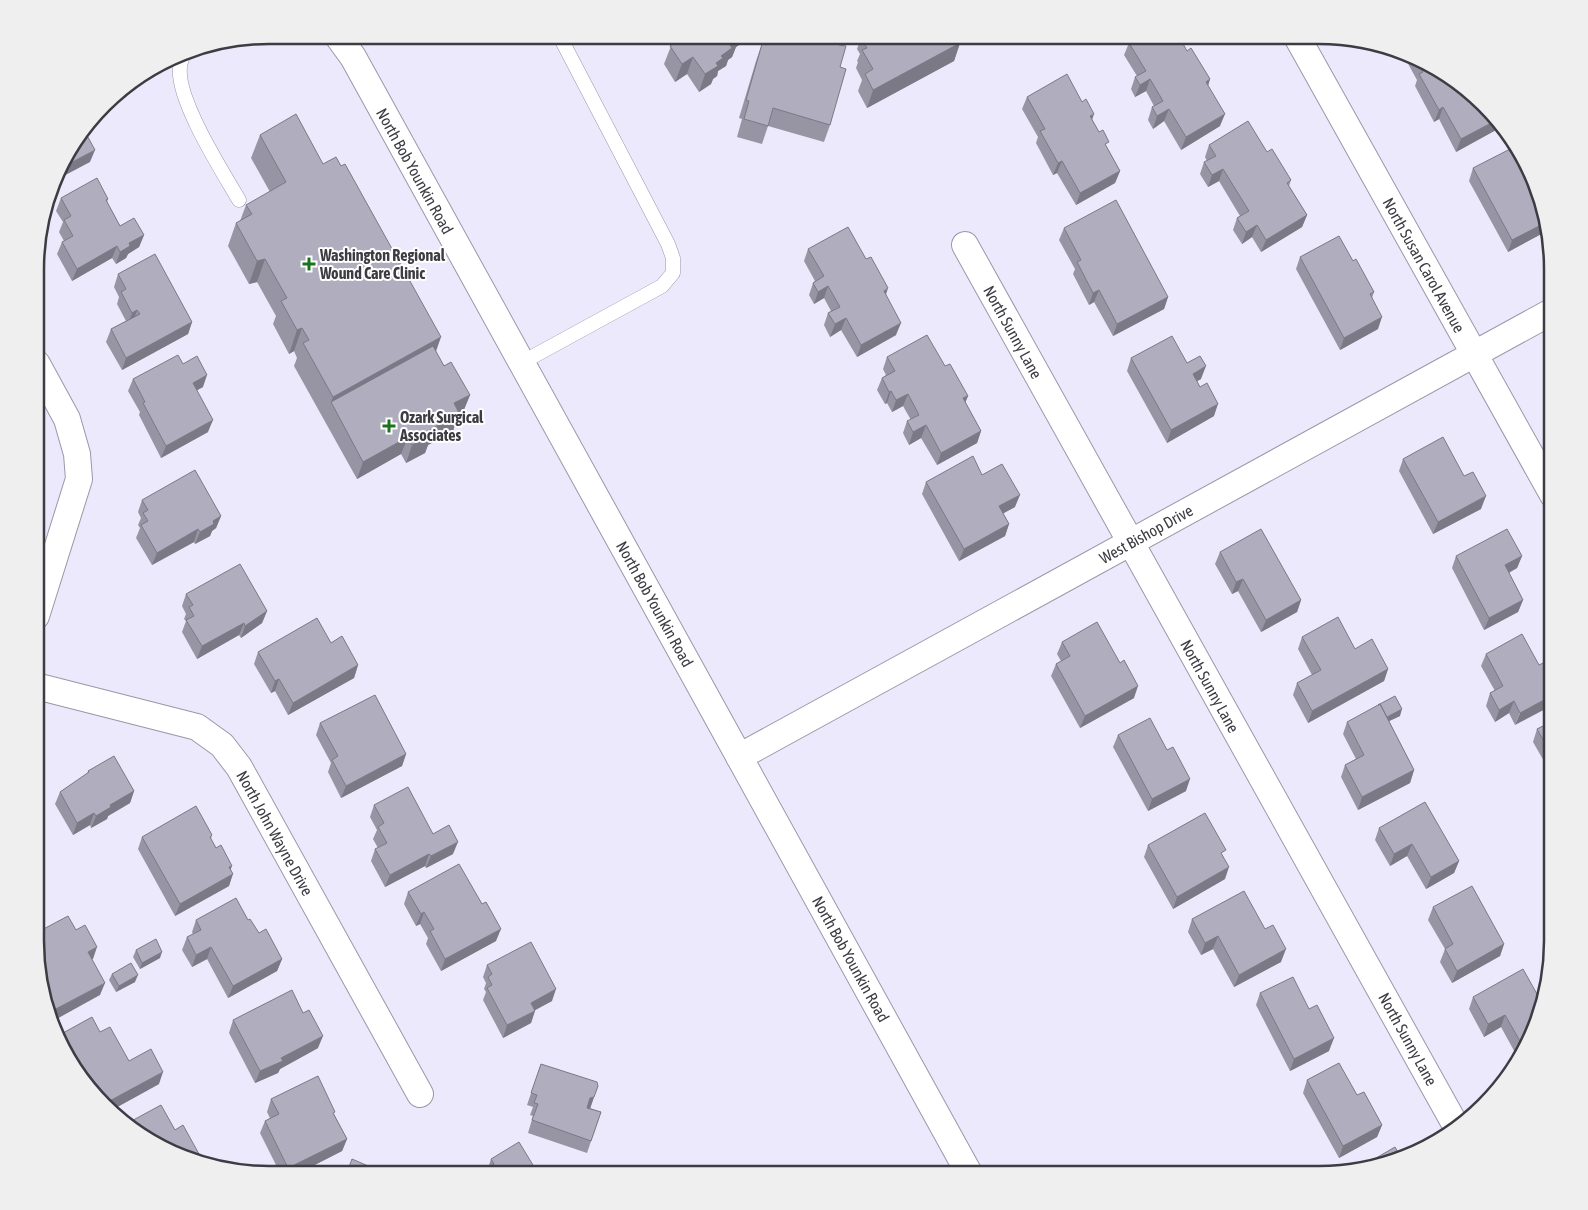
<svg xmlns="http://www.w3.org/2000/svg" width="1588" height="1210" viewBox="0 0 1588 1210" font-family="'Asap Condensed',sans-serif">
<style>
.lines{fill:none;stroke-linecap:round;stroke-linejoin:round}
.lane-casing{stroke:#9a97a8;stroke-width:15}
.street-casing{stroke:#9a97a8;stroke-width:28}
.lane{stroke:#fff;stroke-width:14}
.street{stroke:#fff;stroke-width:26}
.wall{fill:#9795a4}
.shaded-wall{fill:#7b7986}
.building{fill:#b0adbf;stroke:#7b7986}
.poi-dot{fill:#1a731f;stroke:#fff;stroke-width:2}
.labels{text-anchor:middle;stroke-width:4;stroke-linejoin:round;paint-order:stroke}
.street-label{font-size:16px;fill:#3d3c43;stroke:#fff}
.poi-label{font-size:16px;font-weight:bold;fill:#3d3c43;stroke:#fff;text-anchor:start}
.rim{fill:none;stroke:#3d3c43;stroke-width:2.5}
</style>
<rect width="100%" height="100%" fill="#ece9fc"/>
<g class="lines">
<defs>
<path id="lane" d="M185,52C183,57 180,62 180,67C176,99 222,171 239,200
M521,363L662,286L673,273V258L668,244L559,35"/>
<path id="street" d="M337,35L353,57L970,1175
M1296,35L1553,495
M965,245L1456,1126
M36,616L79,479L77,454L67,419L37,364
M36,686L197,727L222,745L239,767L420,1094
M739,757L1553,311"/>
</defs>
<!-- lane casing -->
<use href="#lane" class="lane-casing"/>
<!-- street casing -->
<use href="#street" class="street-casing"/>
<!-- lane -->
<use href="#lane" class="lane"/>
<!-- street -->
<use href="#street" class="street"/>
</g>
<!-- wall -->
<path class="wall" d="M668,35H749L748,39L736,47L732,57L728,60L726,66L718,71L717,76L713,79L711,84L699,92L687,74L675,82L664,64L671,46L666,39Z
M770,35H842L839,45L840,67L830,125L824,142L768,126L762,144L737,137L742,119L739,118L756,61L762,44L766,45Z
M862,35H956L960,43L954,61L867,108L858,91L862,80L856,68L858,62L857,61L860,54L857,49Z
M964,35H995L977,44L973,36L966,40Z
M1129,43L1187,51L1210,79L1208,86L1220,126L1181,150L1164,121L1153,129L1148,120L1152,107L1154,106L1146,91L1135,97L1131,89L1135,77L1137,76L1124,55Z
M1401,51L1409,53L1473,93L1498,125L1496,130L1456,152L1439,119L1434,122L1415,86L1417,80Z
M1027,97L1092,120L1120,171L1115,183L1076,205L1057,173L1053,175L1036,143L1038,137L1022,109Z
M260,135L323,164L444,366L470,395L463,412L458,415L453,431L428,445L425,453L406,463L401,454L357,479L294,366L297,358L294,351L289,354L273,324L276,316L257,282L249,284L228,246L236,223L240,221L246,205L270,192L251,158Z
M1209,145L1267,152L1291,180L1289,186L1307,215L1302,227L1261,252L1252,237L1242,244L1233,230L1237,218L1240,216L1219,181L1208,187L1200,174L1204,162L1207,161L1205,157Z
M1473,168L1530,177L1545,232L1508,252L1469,181Z
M61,198L108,199L107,202L120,226L144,235L139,247L128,254L126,258L116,264L112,258L72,281L57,254L62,242L64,241L59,232L63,222L56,211Z
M1064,228L1168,297L1164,309L1113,336L1094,302L1089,305L1073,274L1075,269L1059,240Z
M808,249L886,296L896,335L857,357L841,330L830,337L824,325L828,313L831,311L824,298L814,304L809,295L813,283L815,281L804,261Z
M1300,257L1353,261L1374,292L1372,298L1378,329L1340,350L1296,269Z
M118,274L192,322L188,334L122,370L106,342L111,329L126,321L117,304L119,297L114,287Z
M887,357L945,366L968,396L965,402L981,431L977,443L937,465L921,438L909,445L903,433L907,421L911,420L903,406L892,412L887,403L885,404L877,390L882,378L886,375L883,369Z
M1131,358L1187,363L1201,379L1197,381L1214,416L1167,443L1127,371Z
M183,364L203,387L197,390L208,432L161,458L139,415L140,412L128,391L133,379Z
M1403,459L1464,476L1481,509L1433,534L1399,471Z
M982,475L1015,507L1003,513L1009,524L1005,536L959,561L922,494L926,482Z
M142,500L221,516L216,528L212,531L210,536L195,544L194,542L152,565L136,538L140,528L138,525L141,518L138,512Z
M1220,552L1301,600L1297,612L1261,632L1238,591L1232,594L1215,564Z
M1456,556H1522L1517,568L1509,573L1523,600L1518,612L1484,630L1452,568Z
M186,594L267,611L262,623L241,638L239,635L197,659L182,632L186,621L184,619L186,614L182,606Z
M1302,637L1388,669L1384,681L1308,723L1293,695L1297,683L1312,675L1298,649Z
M1062,642L1134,698L1080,728L1051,676L1056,664L1061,661L1057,654Z
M331,643L358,665L354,678L288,715L275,691L271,693L254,664L258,652Z
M1486,654L1539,665L1515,725L1509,713L1495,722L1486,706L1490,693L1495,691L1481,666Z
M1400,716L1389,721L1414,770L1410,783L1358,810L1341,777L1345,765L1356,759L1343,734L1347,722Z
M1553,721V777L1533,742L1537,729Z
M320,723L406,754L402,766L341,798L328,772L331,763L316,735Z
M1118,735L1167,750L1186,791L1148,811L1113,747Z
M88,771L134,791L130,803L108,816L107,819L91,828L90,825L73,835L55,804L60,792L87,774Z
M374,805L433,834L453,854L426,868L425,866L385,887L371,861L375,849L378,848L373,839L377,830L370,817Z
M1379,828L1459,861L1454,873L1426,889L1407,856L1390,866L1375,840Z
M212,835L211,839L216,848L231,870L229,886L175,916L138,849L142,837Z
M1148,845L1223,856L1225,879L1173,909L1144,857Z
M408,892L496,941L441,971L426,944L428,938L420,924L416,926L404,904Z
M1433,907L1504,944L1500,956L1452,983L1440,962L1445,949L1428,920Z
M1192,919L1281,962L1234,987L1213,949L1201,955L1188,932Z
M196,920H248L259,933L282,959L277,971L228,998L207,959L192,967L182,950L187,937L193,934L192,932Z
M136,950L160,958L140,969L133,957Z
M487,965L552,1001L535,1010L531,1023L503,1038L483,1000L486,992L484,989L486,983L483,977Z
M112,974L135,982L116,992L109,980Z
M1260,993L1309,1009L1329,1051L1290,1071L1256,1005Z
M1473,997L1535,1031L1518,1058L1501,1027L1484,1037L1469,1009Z
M233,1020L318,1048L280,1069L278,1073L255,1083L229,1033Z
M100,1032L129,1061L159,1084L110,1111L59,1045L63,1033Z
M541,1064L598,1086L590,1108L601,1112L587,1153L528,1133L533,1116L530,1115L533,1107L527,1105Z
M1307,1080L1357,1095L1382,1125L1377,1137L1339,1158L1303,1093Z
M271,1099L334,1114L347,1139L342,1151L295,1175H281L260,1133L265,1121L270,1118L267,1112Z
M491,1159L539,1175L473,1171L484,1170L488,1168Z"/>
<!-- shaded-wall -->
<path class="shaded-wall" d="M735,35H749L748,39L736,47L732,57L728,60L726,66L718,71L717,76L713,79L711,84L699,92L705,74L721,56Z
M968,35H973L966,40Z
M981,35H995L977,44Z
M960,43L954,61L867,108L873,90Z
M693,57L687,74L675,82L682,64Z
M1150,79L1146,91L1135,97L1140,85Z
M1210,79L1206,92V82Z
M1443,107L1439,119L1434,122L1439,110Z
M1169,109L1164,121L1153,129L1157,116Z
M1094,114L1090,126V116Z
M1225,114L1220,126L1181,150L1186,137Z
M1495,121L1498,125L1496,130L1456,152L1461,139Z
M95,150L90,162L56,180L61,168Z
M1062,161L1057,173L1053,175L1058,163Z
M1223,169L1219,181L1208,187L1212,175Z
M1120,171L1115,183L1076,205L1080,193Z
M1307,215L1302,227L1261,252L1266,240Z
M1543,224L1545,232L1508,252L1512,240Z
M1257,225L1252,237L1242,244L1246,232Z
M144,235L139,247L128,254L126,258L116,264L120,252L129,243Z
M117,246L112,258L72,281L77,269Z
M265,259L257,282L249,284L257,261Z
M828,286L824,298L814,304L818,292Z
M888,288L884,301V291Z
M1099,290L1094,302L1089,305L1093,293Z
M1168,297L1164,309L1113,336L1117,324Z
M137,310L133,322L128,325L132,313Z
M1382,317L1378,329L1340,350L1344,338Z
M846,318L841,330L830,337L835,324Z
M192,322L188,334L122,370L126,358Z
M901,323L896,335L857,357L861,345Z
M302,328L294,351L289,354L297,330Z
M441,337L433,360L331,402L333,397Z
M1206,366L1201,379L1188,386L1193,374Z
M207,375L203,387L188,395L193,383Z
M891,391L887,403L885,404L889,392Z
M908,394L903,406L892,412L896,400Z
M470,395L463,412L458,415L453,431L428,445L425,453L406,463L412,445L430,430L454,403Z
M968,396L963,408V398Z
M1218,404L1214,416L1167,443L1171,430Z
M213,420L208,432L161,458L166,446Z
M926,425L921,438L909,445L913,432Z
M981,431L977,443L937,465L941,453Z
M408,437L401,454L357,479L363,462Z
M1020,495L1015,507L995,518L999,506Z
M1486,496L1481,509L1433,534L1438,522Z
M221,516L216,528L212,531L210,536L195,544L200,532L213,521Z
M1009,524L1005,536L959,561L964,549Z
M198,529L194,542L152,565L157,553Z
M1522,556L1517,568L1500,577L1505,565Z
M1243,579L1238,591L1232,594L1236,582Z
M1301,600L1297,612L1261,632L1266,620Z
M1523,600L1518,612L1484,630L1489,618Z
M267,611L262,623L241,638L245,626Z
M244,623L239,635L197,659L202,646Z
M358,665L354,678L288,715L293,703Z
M1388,669L1384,681L1308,723L1312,711Z
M279,679L275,691L271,693L275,681Z
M1138,686L1134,698L1080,728L1085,716Z
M1553,695V705L1515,725L1520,713Z
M1514,701L1509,713L1495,722L1499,710Z
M1402,709L1400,716L1383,724L1385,718Z
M406,754L402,766L341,798L346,786Z
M1414,770L1410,783L1358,810L1362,797Z
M1190,779L1186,791L1148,811L1152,799Z
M134,791L130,803L108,816L107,819L91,828L96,816L110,805Z
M94,813L90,825L73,835L77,823Z
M458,842L453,854L426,868L431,856Z
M1412,844L1407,856L1390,866L1394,854Z
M429,854L425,866L385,887L390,875Z
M1459,861L1454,873L1426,889L1431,877Z
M232,866L228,876L233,874L229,886L175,916L180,904L229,867Z
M1229,867L1225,879L1173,909L1177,897Z
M424,912L420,924L416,926L421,914Z
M501,929L496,941L441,971L445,959Z
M1218,936L1213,949L1201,955L1205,943Z
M1504,944L1500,956L1452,983L1457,971Z
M97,947L93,959L83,964L88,952Z
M211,947L207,959L192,967L196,955Z
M1286,949L1281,962L1234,987L1239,975Z
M162,952L160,958L140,969L142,963Z
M282,959L277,971L228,998L233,986Z
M138,975L135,982L116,992L119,986Z
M105,983L100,995L53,1021L50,1012Z
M556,989L552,1001L526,1015L531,1003Z
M535,1011L531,1023L503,1038L507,1025Z
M1505,1015L1501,1027L1484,1037L1488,1024Z
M323,1036L318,1048L280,1069L278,1073L255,1083L260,1071L281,1058Z
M1334,1038L1329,1051L1290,1071L1294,1059Z
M163,1072L159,1084L110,1111L104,1104Z
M594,1097L590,1109L586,1110L590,1098Z
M1382,1125L1377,1137L1339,1158L1343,1146Z
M347,1139L342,1151L295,1175H286L288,1168Z
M199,1154L196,1161L194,1157Z"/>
<!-- building -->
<path class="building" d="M682,35H736L738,39L730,45L732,48L721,56L723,58L716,63L718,66L705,74L693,57L682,64L670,46L683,37Z
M770,35H842L839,45L846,46L840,67L846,69L830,125L773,108L768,126L744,119L749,101L746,100L762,44L767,45Z
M866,35H956L960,43L873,90L865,74L873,69L862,50L867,48L864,43L868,40Z
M1142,35H1178L1187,51L1191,48L1210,79L1206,82L1225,114L1186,137L1169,109L1157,116L1152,107L1163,101L1150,79L1140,85L1135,77L1146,71L1129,43Z
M1415,57L1473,93L1495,121L1461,139L1443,107L1439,110L1419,74L1423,72Z
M1067,74L1082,102L1086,99L1094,114L1090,116L1099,132L1103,130L1109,142L1105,144L1120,171L1080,193L1062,161L1058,163L1040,131L1045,129L1027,97Z
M296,114L323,164L336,157L341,166L345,164L441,337L333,397L303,343L309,340L302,328L297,330L281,301L287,298L265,259L257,261L236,223L252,214L246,205L286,182L260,135Z
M1248,121L1267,152L1272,149L1291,180L1287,183L1307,215L1266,240L1257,225L1246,232L1237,218L1249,211L1223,169L1212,175L1204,162L1216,156L1209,145Z
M84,130L95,150L61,168L66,152Z
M1514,147L1530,177L1532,176L1543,224L1512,240L1473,168Z
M97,178L108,199L106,200L120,226L134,218L144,235L129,243L130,246L120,252L117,246L77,269L62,242L73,236L64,220L71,216L61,198Z
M1116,200L1168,297L1117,324L1099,290L1093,293L1077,262L1081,260L1064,228Z
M848,227L866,259L871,257L888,288L884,291L901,323L861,345L846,318L835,324L828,313L840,307L828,286L818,292L813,283L824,276L808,249Z
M1339,236L1353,261L1356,259L1374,292L1370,294L1382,317L1344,338L1300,257Z
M155,254L192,322L126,358L111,329L140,314L137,310L132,313L121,292L126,289L118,274Z
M927,335L945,366L950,364L968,396L963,398L981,431L941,453L926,425L913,432L907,421L919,415L908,394L896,400L891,391L889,392L882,378L895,371L887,357Z
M1172,336L1187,363L1200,356L1206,366L1193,374L1200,387L1207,383L1218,404L1171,430L1131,358Z
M433,346L444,366L451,362L470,395L454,403L459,413L430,430L431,435L412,445L408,437L363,462L331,402Z
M178,355L183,364L197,356L207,375L193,383L213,420L166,446L143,403L145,402L133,379Z
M1443,437L1464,476L1473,472L1486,496L1438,522L1403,459Z
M973,456L982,475L1002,464L1020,495L999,506L1009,524L964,549L926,482Z
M195,470L221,516L213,521L214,524L200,532L198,529L157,553L141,525L148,521L143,513L148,510L142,500Z
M1261,529L1301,600L1266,620L1243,579L1236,582L1220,552Z
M1507,529L1522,556L1505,565L1523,600L1489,618L1456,556Z
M240,564L267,611L245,626L244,623L202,646L186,620L194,616L189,607L193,605L186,594Z
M1338,617L1355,649L1372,639L1388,669L1312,711L1297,683L1321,670L1302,637Z
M317,618L331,643L342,636L358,665L293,703L279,679L275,681L258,652Z
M1097,622L1120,663L1124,660L1138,686L1085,716L1056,664L1070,656L1062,642Z
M1522,634L1539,665L1553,658V695L1520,713L1514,701L1499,710L1490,693L1503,686L1486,654Z
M375,695L406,754L346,786L332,760L338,756L320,723Z
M1395,696L1402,709L1387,717L1380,704L1378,705Z
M1380,704L1414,770L1362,797L1345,765L1364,755L1347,722Z
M1150,718L1167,750L1173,747L1190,779L1152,799L1118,735Z
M1553,721V757L1537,729Z
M114,756L134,791L110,805L111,807L96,816L94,813L77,823L60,792L89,772L88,771Z
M408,787L433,834L449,825L458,842L431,856L429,854L390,875L375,849L387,843L378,827L384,823L374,805Z
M1425,802L1459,861L1431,877L1412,844L1394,854L1379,828Z
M196,806L212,835L210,837L216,848L221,845L232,866L229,867L233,874L180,904L142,837Z
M1205,813L1226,850L1221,853L1229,867L1177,897L1148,845Z
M459,864L482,904L486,902L501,929L445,959L430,931L434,929L424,912L421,914L408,892Z
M1472,886L1504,944L1457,971L1445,949L1453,944L1433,907Z
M1244,891L1265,929L1273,925L1286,949L1239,975L1218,936L1205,943L1192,919Z
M236,898L248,920L250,919L259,933L266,929L282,959L233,986L211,947L196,955L187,937L201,930L196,920Z
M68,916L76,930L85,925L97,947L88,952L105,983L50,1012L36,957V933Z
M156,939L162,952L142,963L136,950Z
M531,942L556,989L531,1003L535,1011L507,1025L487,988L492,985L488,977L492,974L487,965Z
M131,963L138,975L119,986L112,974Z
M1523,969L1542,1003L1535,1031L1525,1047L1524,1048L1505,1015L1488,1024L1473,997Z
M1293,977L1309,1009L1317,1005L1334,1038L1294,1059L1260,993Z
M292,990L303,1013L309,1010L323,1036L281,1058L283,1061L260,1071L233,1020Z
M92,1017L100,1032L110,1027L129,1061L151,1049L163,1072L104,1104L59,1045L58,1042L66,1038L63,1033Z
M1339,1063L1357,1095L1364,1092L1382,1125L1343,1146L1307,1080Z
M541,1064L597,1082L598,1086L594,1097L590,1098L587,1108L601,1112L591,1141L532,1120L538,1104L534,1103L537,1095L531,1093Z
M318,1076L335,1112L333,1113L347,1139L288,1168L265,1121L279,1114L271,1099Z
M161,1105L175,1130L183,1125L199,1154L194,1157L196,1161L179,1157L126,1124Z
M519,1142L539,1175H461L471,1168L473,1171L481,1166L484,1170L494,1164L491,1159Z
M1395,1147L1400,1156L1364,1165Z
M352,1159L382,1172L380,1175H346Z"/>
<!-- markers -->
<g class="poi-dot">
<path d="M306.5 256.5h5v5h5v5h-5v5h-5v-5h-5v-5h5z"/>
<path d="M386.5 418.5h5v5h5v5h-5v5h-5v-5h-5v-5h5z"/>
</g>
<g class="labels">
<!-- street labels -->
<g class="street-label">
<text transform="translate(415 171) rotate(61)" y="6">North Bob Younkin Road</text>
<text transform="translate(1424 265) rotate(61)" y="6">North Susan Carol Avenue</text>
<text transform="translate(1013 332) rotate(61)" y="6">North Sunny Lane</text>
<text transform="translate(1146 534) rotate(-29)" y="6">West Bishop Drive</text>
<text transform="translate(655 604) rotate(61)" y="6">North Bob Younkin Road</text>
<text transform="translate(1210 686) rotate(61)" y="6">North Sunny Lane</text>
<text transform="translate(275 833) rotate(61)" y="6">North John Wayne Drive</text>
<text transform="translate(851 959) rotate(61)" y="6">North Bob Younkin Road</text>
<text transform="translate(1408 1039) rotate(61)" y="6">North Sunny Lane</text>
</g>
<!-- poi labels -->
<g class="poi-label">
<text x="320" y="261">Washington Regional<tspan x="320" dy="18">Wound Care Clinic</tspan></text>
<text x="400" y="423">Ozark Surgical<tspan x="400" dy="18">Associates</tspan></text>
</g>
</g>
<!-- crop -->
<path d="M0 0H1588V1210H0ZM269 44H1319A225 225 0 0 1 1544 269V941A225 225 0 0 1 1319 1166H269A225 225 0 0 1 44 941V269A225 225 0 0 1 269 44Z" fill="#efeff0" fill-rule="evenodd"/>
<path class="rim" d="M269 44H1319A225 225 0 0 1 1544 269V941A225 225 0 0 1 1319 1166H269A225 225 0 0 1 44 941V269A225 225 0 0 1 269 44Z"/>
</svg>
